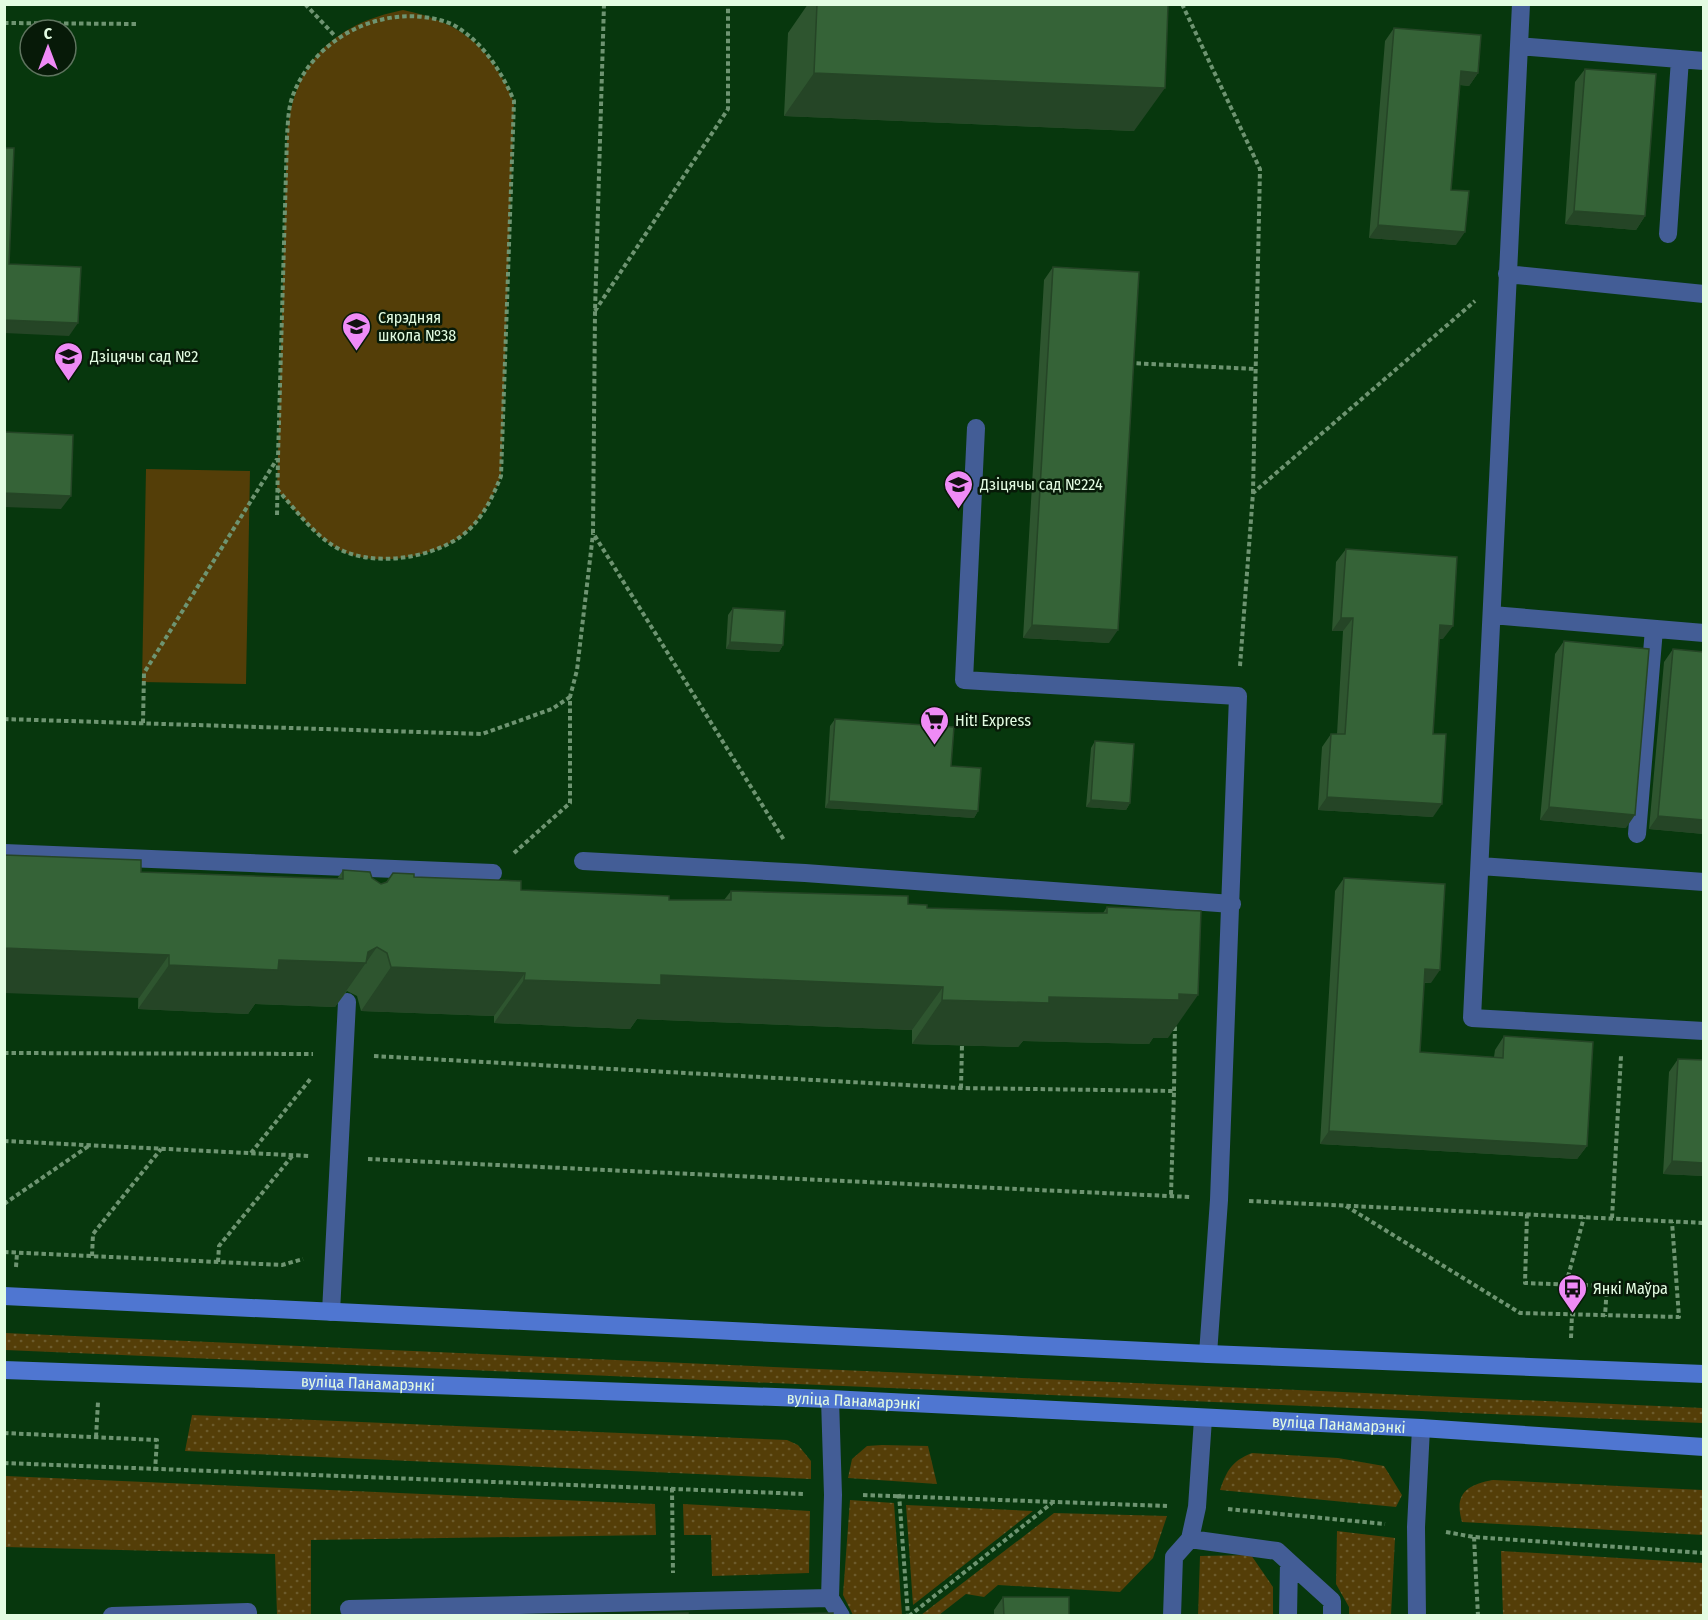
<svg xmlns="http://www.w3.org/2000/svg" width="1708" height="1620" viewBox="0 0 1708 1620" font-family="'Fira Sans Condensed',sans-serif">
<style>
.grass{fill:url(#grass-dots)}
.pitch{fill:#543e08}
.lines{fill:none;stroke-linecap:round;stroke-linejoin:round}
.path{stroke:#6e9471;stroke-width:4;stroke-dasharray:4.5 3;stroke-linecap:butt}
.service{stroke:#435d96;stroke-width:18}
.secondary{stroke:#4f76d1;stroke-width:18}
.wall{fill:#2e552f}
.shaded-wall{fill:#254526}
.building{fill:#356337;stroke:#254526;stroke-width:1.5}
.labels{text-anchor:middle;stroke-width:5;stroke-linejoin:round;paint-order:stroke}
.poi-label{font-size:16px;fill:#e3fce2;stroke:#071a08;text-anchor:start}
.street-label{font-size:16px;fill:#e3fce2;stroke:#071a08}
</style>
<defs>
<pattern id="grass-dots" width="8" height="8" patternUnits="userSpaceOnUse" patternTransform="scale(1.5)"><rect width="8" height="8" fill="#543e08"/><path d="M2 2h.1M6 6h.1" fill="none" stroke="#6c5b2c" stroke-width="1.8" stroke-linecap="round"/></pattern>
</defs>
<rect width="100%" height="100%" fill="#07370d"/>
<!-- grass -->
<path class="grass" d="M5,1333L1703,1408V1423L5,1350Z
M192,1415L787,1440L798,1445L811,1461V1479L185,1451Z
M882,1445L928,1446L937,1484L848,1478L852,1459L867,1446Z
M1252,1453L1338,1458L1384,1466L1402,1495L1396,1507L1220,1490C1227,1470 1232,1461 1252,1453Z
M5,1476L655,1504L656,1535L311,1540V1615H277L275,1554L5,1547Z
M1493,1480L1703,1490V1535L1462,1522C1454,1494 1466,1485 1493,1480Z
M850,1500L894,1503L902,1615H853L843,1595Z
M683,1504L810,1511L809,1573L712,1576L711,1535H684Z
M906,1505L1033,1511L913,1605Z
M1054,1513L1167,1516L1153,1558L1120,1592L998,1585L984,1597L966,1594L939,1615H921Z
M1337,1531L1395,1538L1391,1615H1349V1607L1336,1584Z
M1501,1551L1703,1563V1615H1503Z
M1251,1555L1273,1587V1615L1198,1616L1200,1556Z"/>
<!-- pitch -->
<path class="pitch" d="M403,10C461,22 491,47 514,102L501,476C492,499 481,522 460,537C430,558 373,568 340,550C315,537 296,511 277,490L287,136C293,63 333,24 403,10Z
M146,469L250,471L246,684L142,682Z"/>
<g class="lines">
<!-- path -->
<path class="path" d="M305,4L335,36
M604,4L595,311L593,533L784,840
M1182,4L1260,169L1253,492
M4,23L139,24
M595,311L728,109V4
M1129,363L1256,369
M277,489C294,508 311,531 332,545C367,568 427,560 460,537C481,522 492,499 501,476L514,101C501,70 482,41 452,24C390,0 316,34 293,95C288,108 288,123 287,136L278,457L277,516
M1240,666L1253,493L1475,301
M4,719L482,734L552,709L570,697
M143,723L144,673L277,459
M514,853L570,803V697L577,670L593,534
M4,1053L313,1054
M374,1056L961,1088L1174,1091L1171,1195
M961,1088L962,1045
M1174,1091L1175,1023
M4,1141L309,1156
M251,1153L312,1077
M368,1159L1190,1197
M1249,1201L1704,1223
M4,1204L90,1145
M1346,1206L1520,1313L1679,1317L1672,1222
M1527,1214L1525,1283L1607,1286L1605,1316
M1612,1218L1621,1056
M4,1252L282,1265L303,1259
M92,1256L93,1234L161,1149
M218,1262L219,1246L293,1155
M16,1267L17,1253
M1566,1284L1584,1217
M1571,1338L1572,1314
M4,1433L157,1440L155,1471
M96,1437L98,1402
M4,1463L804,1494
M672,1488L673,1573
M899,1494L908,1616
M863,1495L1167,1506
M1228,1509L1385,1524
M1446,1532L1474,1537L1704,1553
M1474,1537L1478,1616
M909,1616L1052,1503"/>
<!-- service -->
<path class="service" d="M1521,4L1472,1018L1704,1031
M1519,46L1704,61
M1668,234L1680,59
M1507,274L1704,294
M976,428L964,680L1238,696L1219,1200L1208,1354
M1492,615L1704,633
M1637,834L1654,629
M4,853L493,873
M583,861L805,873L1232,904
M1480,866L1704,882
M331,1312L347,1002
M830,1399L833,1495L830,1598L841,1616
M1190,1539L1277,1551L1289,1562L1288,1616
M1289,1562L1332,1601V1616
M349,1609L830,1598
M112,1616L248,1612V1616
M1172,1616L1174,1557L1190,1539L1197,1507L1203,1419
M1417,1616L1416,1527L1421,1428"/>
<!-- secondary -->
<g class="secondary">
<path d="M4,1296L1208,1354L1704,1374"/>
<path id="s1" d="M4,1370L830,1399L1421,1428L1704,1447"/>
</g>
</g>
<!-- wall -->
<path class="wall" d="M808,4H1160L1134,131L784,116L788,33Z
M1394,28L1478,73L1469,86L1460,85L1451,190L1456,245L1369,238L1385,41Z
M1585,69L1645,216L1636,230L1565,224L1575,82Z
M1704,205V235L1702,234Z
M1053,267L1109,643L1023,638L1044,280Z
M1346,549L1443,639H1439L1433,734V817L1318,810L1322,747L1331,734H1337L1343,631H1332L1336,562Z
M733,608L783,645L779,652L726,649L728,615Z
M1564,641L1626,828L1540,820L1555,654Z
M1673,649L1704,652V834L1649,829L1664,662Z
M835,719L978,811L974,818L825,808L830,726Z
M1095,741L1130,803L1126,810L1086,807L1091,748Z
M343,870L372,878L381,884L386,882L393,873L414,877L521,890L669,900H724L731,891L908,904L927,908L1103,913L1107,907L1168,1038H1153L1149,1044L1023,1041L1018,1047L912,1044V1030L637,1019L630,1029L494,1023V1016L361,1011L357,996L347,991L335,1007L255,1004L248,1014L138,1009L141,872L337,879Z
M1344,878L1431,983H1424L1420,1052L1494,1057L1495,1050L1504,1036L1587,1146L1577,1159L1320,1144L1335,891Z
M1678,1059L1704,1176L1663,1174L1669,1072Z
M1003,1597L1069,1616H994V1610Z"/>
<!-- shaded-wall -->
<path class="shaded-wall" d="M1461,71L1478,73L1469,86L1452,84Z
M814,73L1165,88L1134,131L784,116Z
M1574,211L1645,216L1636,230L1565,224Z
M1378,225L1465,232L1456,245L1369,238Z
M4,320L78,323L69,336L4,333Z
M4,493L71,496L61,509L4,507Z
M1341,618H1353L1343,631H1332Z
M1032,625L1118,630L1109,643L1023,638Z
M1440,625L1453,626L1443,639L1431,638Z
M730,642L783,645L779,652L726,649Z
M1327,797L1442,804L1433,817L1318,810Z
M1091,800L1130,803L1126,810L1086,807Z
M829,801L978,811L974,818L825,808Z
M1549,807L1635,815L1626,828L1540,820Z
M1658,816L1704,820V834L1649,829Z
M377,947L335,1007L255,1004L248,1014L138,1009L169,965L279,960L368,952Z
M4,948L169,955L139,998L4,993Z
M391,967L525,973L494,1016L361,1011Z
M1425,969L1440,970L1431,983L1416,982Z
M661,975L943,987L912,1030L637,1019L630,1029L494,1023L524,980Z
M1179,994L1198,995L1168,1038H1153L1149,1044L1023,1041L1018,1047L912,1044L942,1000Z
M1329,1131L1587,1146L1577,1159L1320,1144Z
M1672,1161L1704,1163V1176L1663,1174Z"/>
<!-- building -->
<path class="building" d="M817,4L1168,5L1165,88L814,73Z
M1394,28L1481,35L1478,73L1461,71L1451,190L1469,191L1465,232L1378,225Z
M1585,69L1656,74L1645,216L1574,211Z
M4,148H14L9,264L81,267L78,323L4,320Z
M1053,267L1139,272L1118,630L1032,625Z
M4,432L73,435L71,496L4,493Z
M1346,549L1457,557L1453,626L1440,625L1433,734H1446L1442,804L1327,797L1331,734H1345L1353,618H1341Z
M733,608L785,611L783,645L730,642Z
M1564,641L1649,649L1635,815L1549,807Z
M1673,649L1704,652V820L1658,816Z
M835,719L954,727L951,766L981,768L978,811L829,801Z
M1095,741L1134,744L1130,803L1091,800Z
M4,855L141,860V872L343,879V870L370,872L372,878L381,884L387,882L393,873L414,874V877L521,881V890L669,896V900H731V891L908,896V904L927,905V908L1089,913H1107V907L1201,911L1198,995L1179,994V1000L1049,997V1003L942,1000L943,987L661,975V985L524,980L525,973L391,967L387,953L377,947L368,952L366,963L279,960L278,970L169,965V955L4,948Z
M1344,878L1445,884L1440,970L1425,969L1420,1052L1503,1058L1504,1036L1593,1042L1587,1146L1329,1131Z
M1678,1059L1704,1060V1163L1672,1161Z
M1003,1597H1069V1616H1004Z
M688,1613V1616H573Z
M833,1613V1616H717Z"/>
<!-- icons -->
<defs>
<symbol id="school-pin" viewBox="-11 -11 22 30"><path d="M0 17L-7.5 6A9.5 9.5 0 1 1 7.5 6Z" fill="#ef8bf6" stroke="#071a08"/><path d="M0-5L7-2L0 1L-7-2ZM-4 1L0 2.5L4 1V4Q0 6-4 4Z" fill="#111"/></symbol>
<symbol id="supermarket-pin" viewBox="-11 -11 22 30"><path d="M0 17L-7.5 6A9.5 9.5 0 1 1 7.5 6Z" fill="#ef8bf6" stroke="#071a08"/><path d="M-6-5.5h2.5l.6 2H6L4.5 2H-2.5L-4.4-4H-6ZM-1.5 3.2a1.3 1.3 0 1 0 .1 0ZM3 3.2a1.3 1.3 0 1 0 .1 0Z" fill="#111"/></symbol>
<symbol id="bus-pin" viewBox="-11 -11 22 30"><path d="M0 17L-7.5 6A9.5 9.5 0 1 1 7.5 6Z" fill="#ef8bf6" stroke="#071a08"/><path d="M-5-6H5V4H4V6H2V4H-2V6H-4V4H-5ZM-3.5-4V0h7V-4ZM-3.5 1.2v1.5H-2V1.2ZM2 1.2v1.5H3.5V1.2Z" fill="#111"/></symbol>
</defs>
<g fill-rule="evenodd">
<use href="#school-pin" x="340" y="310" width="33" height="45"/>
<use href="#school-pin" x="52" y="340" width="33" height="45"/>
<use href="#school-pin" x="942" y="468" width="33" height="45"/>
<use href="#supermarket-pin" x="918" y="704" width="33" height="45"/>
<use href="#bus-pin" x="1556" y="1272" width="33" height="45"/>
</g>
<g class="labels">
<!-- poi labels -->
<g class="poi-label">
<text x="378" y="323">Сярэдняя<tspan x="378" dy="18">школа №38</tspan></text>
<text x="90" y="362">Дзіцячы сад №2</text>
<text x="980" y="490">Дзіцячы сад №224</text>
<text x="955" y="726">Hit! Express</text>
<text x="1593" y="1294">Янкі Маўра</text>
</g>
<!-- street labels -->
<g class="street-label">
<text dy="6" stroke="none"><textPath href="#s1" startOffset="364">вуліца Панамарэнкі</textPath></text>
<text dy="6" stroke="none"><textPath href="#s1" startOffset="850">вуліца Панамарэнкі</textPath></text>
<text dy="6" stroke="none"><textPath href="#s1" startOffset="1336">вуліца Панамарэнкі</textPath></text>
</g>
</g>
<!-- border -->
<rect width="1708" height="1620" fill="none" stroke="#e3fce2" stroke-width="12"/>
<!-- north arrow -->
<g transform="translate(48 48)"><circle r="28" fill="#071a08" stroke="#5f745f" stroke-width="1.5"/>
<path d="M0-4.5L10 22L0 15L-10 22Z" fill="#ef8bf6"/>
<text y="-9" font-size="16" font-weight="bold" text-anchor="middle" fill="#e3fce2">С</text>
</g>
</svg>
